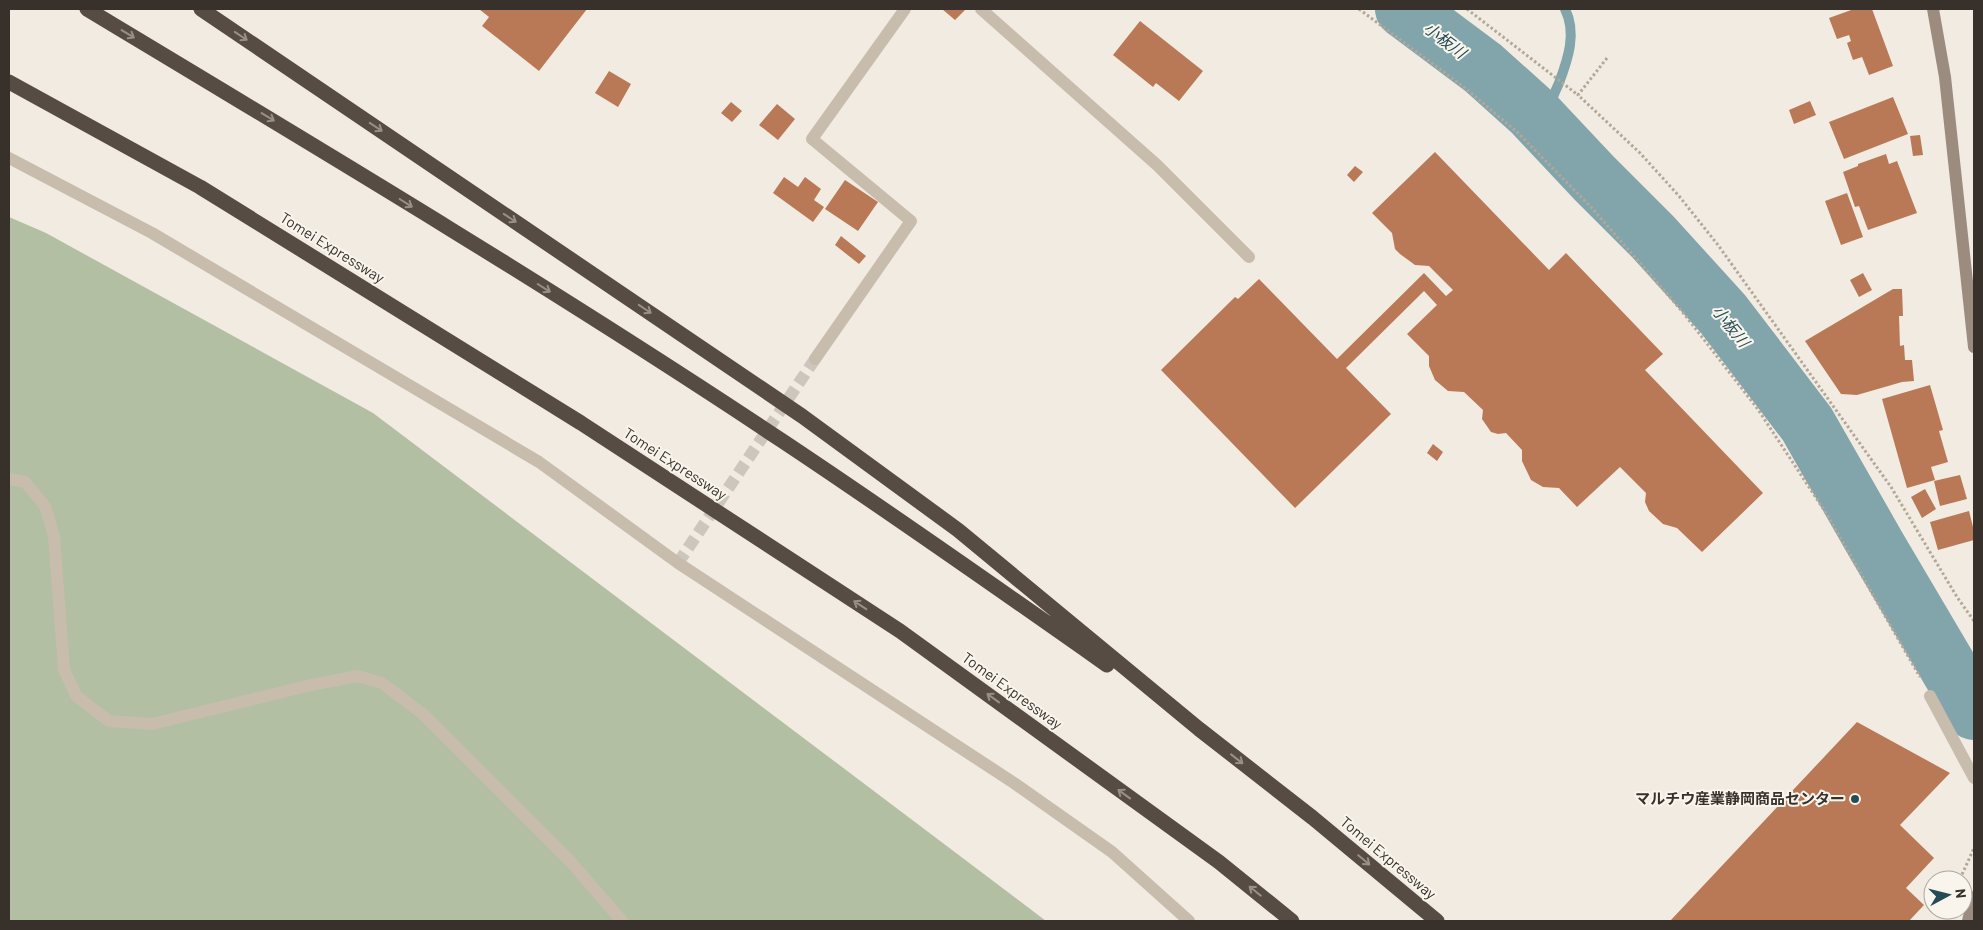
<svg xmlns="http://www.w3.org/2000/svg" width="1983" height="930" viewBox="0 0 1983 930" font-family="Barlow,'Noto Sans JP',sans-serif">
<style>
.green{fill:#b2bfa2}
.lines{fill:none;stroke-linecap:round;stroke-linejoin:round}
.stream{stroke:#82a5ab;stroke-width:10}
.river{stroke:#82a5ab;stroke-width:58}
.building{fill:#ba7956}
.street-tunnel{stroke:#ccc6bd;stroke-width:12;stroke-dasharray:12 6;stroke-linecap:butt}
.path{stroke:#b4a798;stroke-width:3;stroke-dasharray:2.5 2.5;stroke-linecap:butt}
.street{stroke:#c8bcad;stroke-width:12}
.secondary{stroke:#9c8c7f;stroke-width:12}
.highway{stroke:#574c43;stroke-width:15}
.oneway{stroke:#989087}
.poi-dot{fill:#254c55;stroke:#f9f5ed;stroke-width:2}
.labels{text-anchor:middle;stroke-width:4;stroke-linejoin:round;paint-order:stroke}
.street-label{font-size:15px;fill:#37302b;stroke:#f9f5ed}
.poi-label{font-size:15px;font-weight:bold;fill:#37302b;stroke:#f9f5ed;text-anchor:end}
.water-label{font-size:16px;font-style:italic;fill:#254c55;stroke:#f9f5ed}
</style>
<rect width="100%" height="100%" fill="#f1ebe1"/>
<!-- green -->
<path class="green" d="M9,217L46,233L373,413L1046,921H9Z"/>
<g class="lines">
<!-- stream -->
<path class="stream" d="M1565,9C1577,33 1568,59 1559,83C1557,88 1553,95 1552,101C1549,117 1584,163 1594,178"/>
<!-- river -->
<path class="river" d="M1404,9L1483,68L1532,112L1594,178L1653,237L1723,314L1807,424L1876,545L1974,711"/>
</g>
<!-- building -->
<path class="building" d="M479,9H587L539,71L482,26L489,17Z
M942,9H966L955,20Z
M1854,9H1872L1893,66L1869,75L1862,57L1853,60L1847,43L1851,41L1849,35L1837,39L1829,18Z
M1140,21L1203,71L1179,101L1156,83L1153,87L1113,55Z
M609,71L631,84L618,107L595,93Z
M1893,97L1908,134L1844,159L1829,122Z
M1810,101L1816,115L1794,124L1789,110Z
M731,102L742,111L732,122L721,113Z
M777,104L795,119L778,140L759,125Z
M1920,135L1923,155L1913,156L1910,136Z
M1435,152L1549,270L1566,253L1663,354L1645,370L1763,493L1702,552L1677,528L1663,524L1649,511L1645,502L1646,493L1620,467L1577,507L1559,488L1543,487L1531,480L1522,461V450L1506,433L1498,434L1491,432L1482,419L1483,410L1464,392L1448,391L1435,380L1429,366V356L1407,334L1437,305L1424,291L1346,368L1391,414L1295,508L1161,370L1235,297L1238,299L1259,279L1337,359L1424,273L1446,296L1453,290L1429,266L1415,265L1400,254L1395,249L1392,233L1372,213Z
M1886,154L1889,164L1897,161L1917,213L1868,230L1859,206L1855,207L1843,172L1858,166V164Z
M1355,166L1363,172L1354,182L1347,175Z
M784,177L798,187L805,177L821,189L814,200L824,207L813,222L773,193Z
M845,180L878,202L858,231L825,209Z
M1847,193L1863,237L1841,245L1825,201Z
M841,236L866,256L859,264L835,245Z
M1863,273L1872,290L1859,297L1850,280Z
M1893,289H1902L1903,316H1899L1900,346L1904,345L1905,360H1912L1914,381L1902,382L1857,395L1841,394L1805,341Z
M1930,385L1943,430L1939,431L1948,462L1931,467L1935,480L1907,488L1882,399Z
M1433,444L1443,452L1437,461L1427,453Z
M1960,475L1967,499L1940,506L1934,481Z
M1925,489L1936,509L1922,518L1911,497Z
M1969,511L1974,531V540L1938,550L1930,522Z
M1857,722L1950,773L1900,825L1934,858L1906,888L1924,905L1909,921H1670Z"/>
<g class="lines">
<!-- street-tunnel -->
<path class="street-tunnel" d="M678,563L815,359"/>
<!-- path -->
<path class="path" d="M1359,9L1465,88L1518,133L1591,207L1681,310L1757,408L1826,513L1920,677
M1467,9L1578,95
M1607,58L1578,95L1640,153L1679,196L1718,245L1891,487L1957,597L1974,621
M1960,879L1974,848"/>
<!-- street -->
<path class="street" d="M981,9L1157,165L1249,257
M9,158L152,233L539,462L678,563L1014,783L1112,852L1189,921
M815,359L911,221L812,139L905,9
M9,479L25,482L45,506L54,536L64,669L76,696L109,721L152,724L311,685L358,676L382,683L423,714L570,861L622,921
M1930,696L1974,778"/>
<!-- secondary -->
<path class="secondary" d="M1933,9L1945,77L1974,347
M1968,921L1974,897"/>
<!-- highway -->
<path class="highway" d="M87,9C320,149 554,289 781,440C891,513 999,589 1107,665
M201,9L802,416L958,530L1199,729L1313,818L1437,921
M9,82L200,187L581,423L900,631L1219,862L1292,921"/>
</g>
<!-- one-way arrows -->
<defs><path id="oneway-shaft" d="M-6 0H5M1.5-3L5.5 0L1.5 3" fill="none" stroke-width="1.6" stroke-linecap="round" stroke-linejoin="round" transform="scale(1.25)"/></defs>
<g class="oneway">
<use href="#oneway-shaft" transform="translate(128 34) rotate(31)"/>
<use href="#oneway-shaft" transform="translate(241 36) rotate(34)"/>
<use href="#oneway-shaft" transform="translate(268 117) rotate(31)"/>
<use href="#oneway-shaft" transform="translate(376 127) rotate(34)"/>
<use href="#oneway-shaft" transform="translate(406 203) rotate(32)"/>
<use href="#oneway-shaft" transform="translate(510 218) rotate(34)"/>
<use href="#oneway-shaft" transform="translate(544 288) rotate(32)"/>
<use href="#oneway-shaft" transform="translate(645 309) rotate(34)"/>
<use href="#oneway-shaft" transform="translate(860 605) rotate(-147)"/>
<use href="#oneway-shaft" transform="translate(993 698) rotate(-144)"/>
<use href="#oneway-shaft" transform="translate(1237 759) rotate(38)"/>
<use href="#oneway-shaft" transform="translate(1124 794) rotate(-144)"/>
<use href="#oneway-shaft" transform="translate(1364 860) rotate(40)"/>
<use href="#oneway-shaft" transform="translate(1255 891) rotate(-141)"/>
</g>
<!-- markers -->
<circle class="poi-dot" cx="1855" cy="799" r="5"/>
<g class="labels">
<!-- street labels -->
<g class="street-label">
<text transform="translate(332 248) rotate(32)" y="5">Tomei Expressway</text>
<text transform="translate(675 464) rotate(33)" y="5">Tomei Expressway</text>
<text transform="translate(1012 691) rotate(36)" y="5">Tomei Expressway</text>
<text transform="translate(1388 858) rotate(40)" y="5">Tomei Expressway</text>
</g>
<!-- poi labels -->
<g class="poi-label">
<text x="1845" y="804">マルチウ産業静岡商品センター</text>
</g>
<!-- water labels -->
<g class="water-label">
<text transform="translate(1445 40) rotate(37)" y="6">小板川</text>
<text transform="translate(1731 326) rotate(51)" y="6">小板川</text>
</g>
</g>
<!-- border -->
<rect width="1983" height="930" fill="none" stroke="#37302b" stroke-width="20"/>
<!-- north arrow -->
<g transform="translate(1948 895) rotate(83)"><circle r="24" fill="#f9f5ed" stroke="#aba69f"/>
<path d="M0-4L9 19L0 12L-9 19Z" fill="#254c55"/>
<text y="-8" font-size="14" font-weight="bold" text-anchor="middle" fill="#37302b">N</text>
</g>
</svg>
